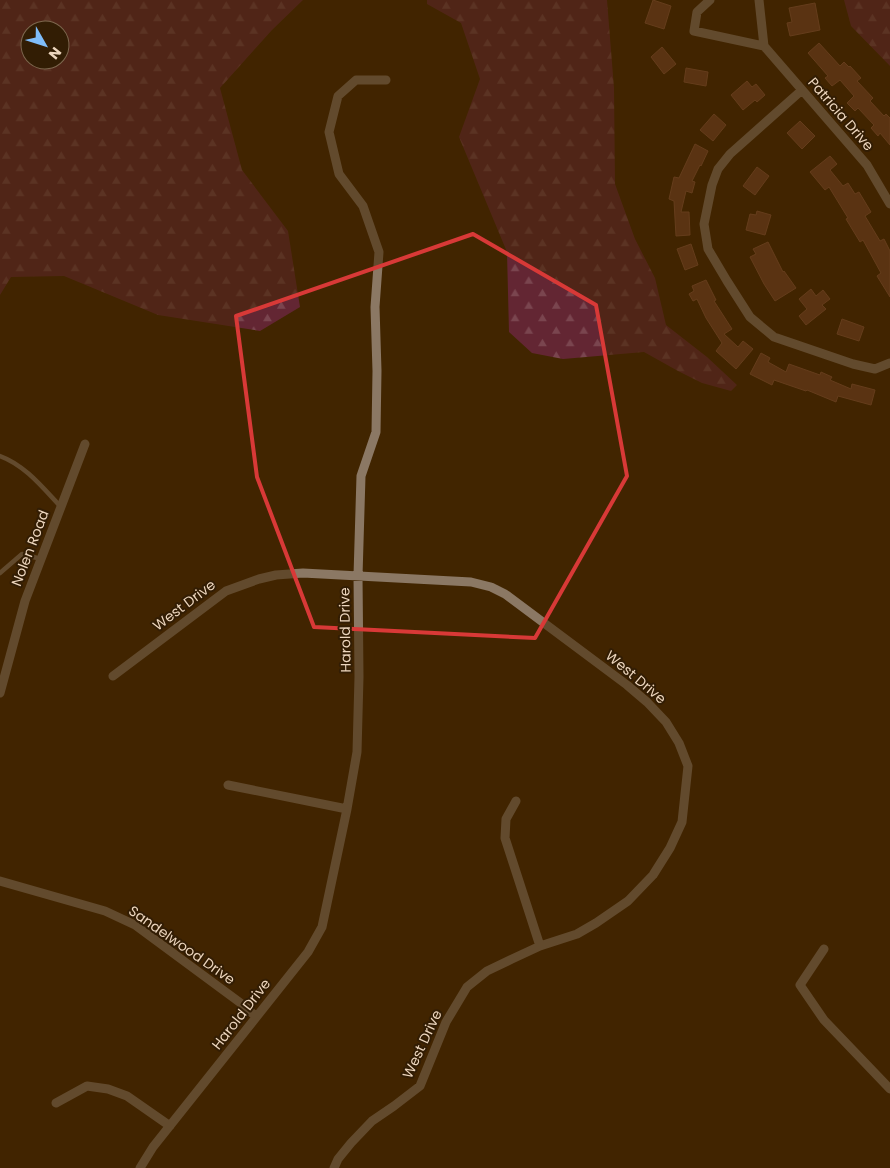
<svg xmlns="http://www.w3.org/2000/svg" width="890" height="1168" viewBox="0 0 890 1168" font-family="Poppins,sans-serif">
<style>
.forest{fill:url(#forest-firs);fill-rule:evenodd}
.building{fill:#794528;stroke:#8f5a3d}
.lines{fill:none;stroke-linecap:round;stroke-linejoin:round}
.lane{stroke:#8b7864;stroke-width:4.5}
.street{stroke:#8b7864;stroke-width:9}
.marked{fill:none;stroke:#d83937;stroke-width:4;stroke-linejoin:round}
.labels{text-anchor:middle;stroke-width:4;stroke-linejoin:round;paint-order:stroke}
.street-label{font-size:14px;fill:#edd6be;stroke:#321d04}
</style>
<defs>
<pattern id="forest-firs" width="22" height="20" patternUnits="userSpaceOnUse" patternTransform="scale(1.25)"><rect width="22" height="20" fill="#632633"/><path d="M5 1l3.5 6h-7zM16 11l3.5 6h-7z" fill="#7a454f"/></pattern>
</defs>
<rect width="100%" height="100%" fill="#412500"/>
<!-- forest -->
<path class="forest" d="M0,0H303L272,30L220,88L242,170L288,231L300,307L260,331L158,315L64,276L11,277L0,295ZM30,30H60V60H30Z
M427,0H607L614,88L615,184L635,239L655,278L666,325L707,357L737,385L731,391L702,383L678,371L644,352L563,359L532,353L509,332L507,252L459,137L480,79L461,23L427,4Z
M844,0H890V66L851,26Z"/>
<!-- building -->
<path class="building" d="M653,0L671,6L664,29L645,23Z
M815,3L820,30L790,36L787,23L792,22L789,8Z
M819,43L840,66L844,62L849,67L850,66L861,78L857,81L873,98L870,101L884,116L886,114L890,118V145L880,133L878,136L871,128L874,125L858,108L855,111L847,103L854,96L840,80L832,86L825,78L828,76L808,53Z
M662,47L676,64L664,74L651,57Z
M686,68L708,72L706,86L684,82Z
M747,81L752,87L756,84L765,95L757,102L755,100L743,110L731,95Z
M714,114L726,125L713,141L700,130Z
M800,121L815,136L802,149L787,133Z
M695,144L708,151L701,166L700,165L692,181L695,182L692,193L686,191L681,212H689L690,235L676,236L674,201L669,199L674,177L679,178Z
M830,156L837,164L830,170L843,186L848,183L855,194L859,192L871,212L865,216L880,241L884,239L890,251V297L877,276L881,273L863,240L860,242L846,219L848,218L829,187L825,190L810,172Z
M757,167L769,176L755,195L743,186Z
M757,211L771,215L765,235L746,230L750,214L756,215Z
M768,242L783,272L784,271L796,288L775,301L764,284L750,257L756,254L753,249Z
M691,244L698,265L685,270L677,249Z
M706,280L716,300L714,301L732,329L724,334L738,347L743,341L753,349L736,369L716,351L722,343L706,318L697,299L693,301L689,294L694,291L692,286Z
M811,289L816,296L823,290L830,299L822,305L826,309L806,325L799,316L807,309L799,299Z
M842,319L864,327L859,341L837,334Z
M761,353L770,358L768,362L786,372L789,364L820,375L821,372L832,377L830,380L851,389L852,384L875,390L871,405L838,396L836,402L807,390L806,391L774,380L772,385L750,374Z"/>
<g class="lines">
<!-- lane -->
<path class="lane" d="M0,456C25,465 43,488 61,507
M0,573L22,554L41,559"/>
<!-- street -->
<path class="street" d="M710,0L697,12L694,31L764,46
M759,0L764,46L867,165L890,204
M802,90L730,154L718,169L712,185L704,224L708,249L727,281L750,317L774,337L853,364L875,369L890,363
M113,676L226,591L259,579L276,575L303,573L471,582L491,587L505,594L627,685L647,702L666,722L679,743L688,766L682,822L670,848L653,875L628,901L596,923L577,934L540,946L512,959L487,971L467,987L446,1022L420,1086L394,1106L372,1121L351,1143L338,1159L334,1168
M0,693L25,601L85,444
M228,785L347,809
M516,801L506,819L505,838L540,946
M0,881L105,911L135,925L246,1007L256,1017
M824,949L800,985L824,1020L890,1089
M56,1103L87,1086L108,1089L127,1096L170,1126
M140,1168L153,1147L308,952L322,927L347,809L357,752L359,677L358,576L361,476L376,432L377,371L375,307L379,252L363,206L339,174L329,132L338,96L356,80H386"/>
</g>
<!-- marked area -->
<path d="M0 0H890V1168H0ZM473,234L596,305L627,476L535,638L314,627L257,477L236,316Z" fill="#412500" fill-opacity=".55" fill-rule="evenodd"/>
<path class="marked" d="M473,234L596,305L627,476L535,638L314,627L257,477L236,316Z"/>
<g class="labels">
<!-- street labels -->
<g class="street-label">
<text transform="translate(841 114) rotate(49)" y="5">Patricia Drive</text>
<text transform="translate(30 548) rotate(-69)" y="5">Nolen Road</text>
<text transform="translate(184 605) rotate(-37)" y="5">West Drive</text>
<text transform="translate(345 630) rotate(-91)" y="5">Harold Drive</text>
<text transform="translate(636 677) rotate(40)" y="5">West Drive</text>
<text transform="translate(182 945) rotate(35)" y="5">Sandelwood Drive</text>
<text transform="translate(241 1014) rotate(-52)" y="5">Harold Drive</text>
<text transform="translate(422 1044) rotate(-65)" y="5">West Drive</text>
</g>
</g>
<!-- north arrow -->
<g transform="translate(45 45) rotate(129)"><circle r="24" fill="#321d04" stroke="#7d674e"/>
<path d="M0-4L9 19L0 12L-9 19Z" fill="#7fbdfa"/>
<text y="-8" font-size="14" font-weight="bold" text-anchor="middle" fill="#edd6be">N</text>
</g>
</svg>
